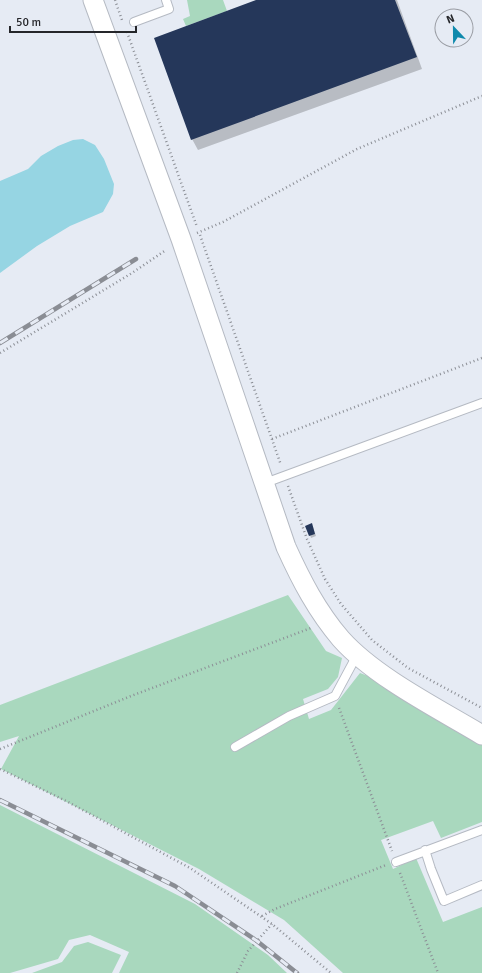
<svg xmlns="http://www.w3.org/2000/svg" width="482" height="973" viewBox="0 0 482 973" font-family="Signika,sans-serif">
<style>
.green{fill:#a9d8be}
.water{fill:#96d5e3}
.shadow{fill:#0003}
.building{fill:#25375a}
.lines{fill:none;stroke-linecap:round;stroke-linejoin:round}
.service-casing{stroke:#b5bac3;stroke-width:10}
.tertiary-casing{stroke:#b5bac3;stroke-width:21}
.path{stroke:#8c8f96;stroke-width:2.5;stroke-dasharray:1 3;stroke-linecap:butt}
.service{stroke:#fff;stroke-width:8}
.tertiary{stroke:#fff;stroke-width:19}
.rail-casing{stroke:#8a8d94;stroke-width:4.5}
.rail{stroke:#e6ebf4;stroke-width:3;stroke-dasharray:9;stroke-linecap:butt}
</style>
<rect width="100%" height="100%" fill="#e6ebf4"/>
<!-- green -->
<path class="green" d="M187,0H223L227,11L186,26L183,19L190,16Z
M288,595L326,651L342,658L338,677L328,689L303,699L309,719L331,710L360,673L381,681L482,743V822L441,838L433,821L381,840L393,869L416,858L443,922L482,907V973H343L284,920L199,869L1,769L19,736L0,742V705Z
M0,805L195,904L268,955L287,973H119L129,952L90,935L69,940L58,959L10,973H0Z
M88,942L121,955L112,973H32L62,962L74,946Z"/>
<!-- water -->
<path class="water" d="M83,139L95,145L104,159L114,184L113,194L103,212L70,226L37,246L0,273V181L28,169L41,156L58,146L73,140Z"/>
<!-- shadow -->
<path class="shadow" d="M259,0H397L422,69L198,150L192,139Z
M313,527L316,536L311,538L310,535Z"/>
<!-- building -->
<path class="building" d="M256,0H395L417,57L191,140L154,38Z
M312,523L315,534L309,536L305,526Z"/>
<g class="lines">
<defs>
<path id="service" d="M134,22L169,9L166,0
M265,483L482,403
M235,747L289,716L335,696L357,655
M425,850L431,869L444,901L482,885
M396,862L482,830"/>
<path id="tertiary" d="M93,0L181,239L286,547C301,580 317,611 341,639C375,677 437,708 482,735"/>
</defs>
<!-- service casing -->
<use href="#service" class="service-casing"/>
<!-- tertiary casing -->
<use href="#tertiary" class="tertiary-casing"/>
<!-- path -->
<path class="path" d="M115,0L122,20
M127,32L197,227
M197,233L223,222L357,149L482,96
M200,235L281,465
M0,353L132,273L166,250
M272,439L482,358
M288,486L307,539L325,579L341,604L372,640L408,668L482,708
M339,708L392,851
M0,749L131,696L311,628
M0,769L68,802L190,868L272,924L331,973
M400,873L438,973
M262,916L275,909L386,865
M237,973L248,951L272,924"/>
<!-- service -->
<use href="#service" class="service"/>
<!-- tertiary -->
<use href="#tertiary" class="tertiary"/>
<defs>
<path id="rail" d="M0,343L136,259
M0,800L175,886L257,941L297,973"/>
</defs>
<!-- rail casing -->
<use href="#rail" class="rail-casing"/>
<!-- rail -->
<use href="#rail" class="rail"/>
</g>
<!-- north arrow -->
<g transform="translate(454 28) rotate(338)"><circle r="19" fill="#e6ebf4" stroke="#999ca3"/>
<path d="M0-3L7 15L0 10L-7 15Z" fill="#0f89ac"/>
<text y="-6" font-size="11" font-weight="bold" text-anchor="middle" fill="#25262a">N</text>
</g>
<!-- scale -->
<path d="M10 26v6h126v-6" fill="none" stroke="#25262a" stroke-width="2"/>
<text x="16" y="26" font-size="12" fill="#25262a" stroke="#e6ebf4" stroke-width="3" paint-order="stroke">50 m</text>
</svg>
